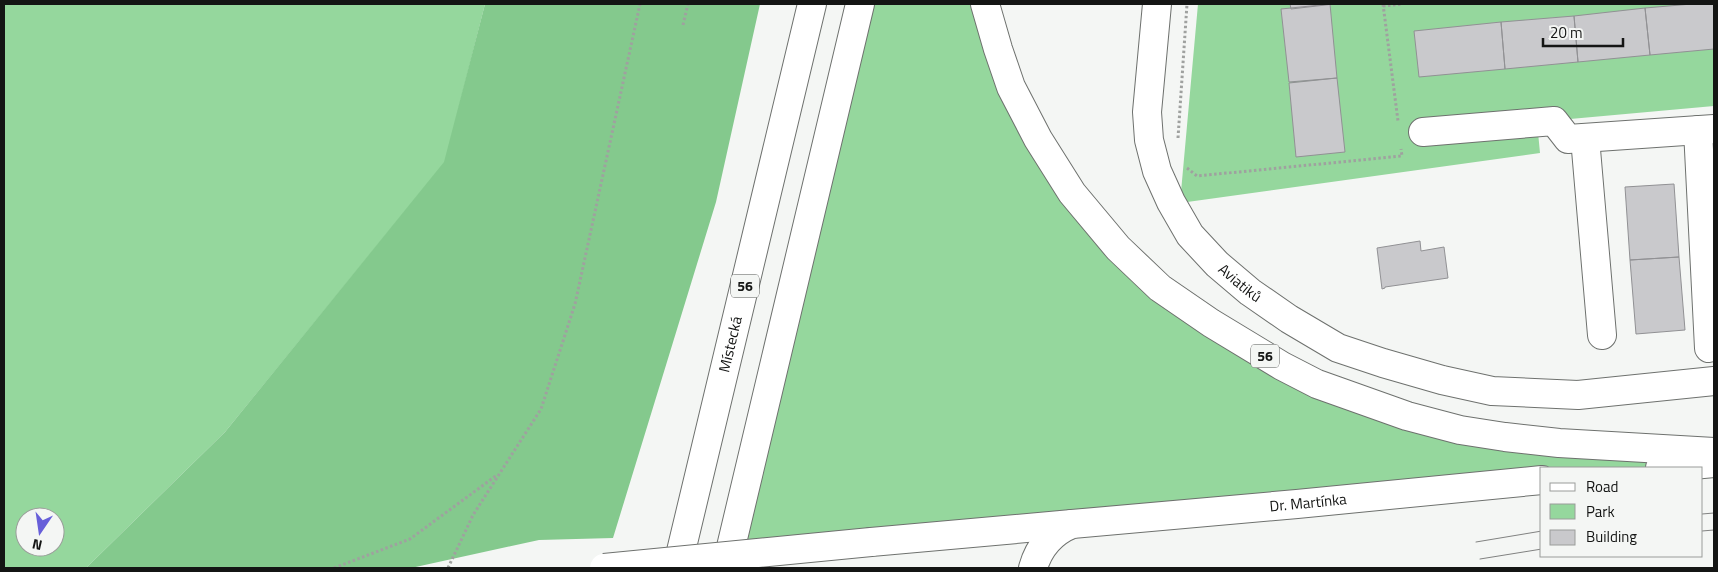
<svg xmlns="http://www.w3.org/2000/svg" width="1718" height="572" viewBox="0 0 1718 572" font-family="'Titillium Web',sans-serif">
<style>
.green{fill:#95d79d;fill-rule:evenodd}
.forest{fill:#84c98d}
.building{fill:#c9c9cc;stroke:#919194}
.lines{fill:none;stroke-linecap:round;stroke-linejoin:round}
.minor-casing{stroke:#6e716e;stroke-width:30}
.highway-casing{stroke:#6e716e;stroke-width:30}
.path{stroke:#9fa19f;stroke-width:3;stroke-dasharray:2.5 2.5;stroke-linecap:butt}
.minor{stroke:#fff;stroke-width:28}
.highway{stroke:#fff;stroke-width:28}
.tram{stroke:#818281;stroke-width:1}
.highway-bridge-casing{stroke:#6e716e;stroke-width:30;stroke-linecap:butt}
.highway-bridge{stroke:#fff;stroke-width:28}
.labels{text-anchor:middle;stroke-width:4;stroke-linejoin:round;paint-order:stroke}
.shield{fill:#f4f6f4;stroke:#575857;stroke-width:1}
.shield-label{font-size:14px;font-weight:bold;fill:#141514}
.street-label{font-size:15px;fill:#141514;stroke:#f4f6f4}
</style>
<rect width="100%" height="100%" fill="#f4f6f4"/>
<!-- green -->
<path class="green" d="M4,4H485L445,162L225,432L86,568H4ZM25,517H55V547H25Z
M862,4H985L1038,139L1160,288L1407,416L1714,452L1655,468H1542L733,556Z
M1198,4H1714V106L1537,122L1540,153L1180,203Z"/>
<!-- forest -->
<path class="forest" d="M485,4H760L716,202L613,538L539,540L411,568H86L225,432L444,162Z"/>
<!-- building -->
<path class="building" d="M1290,4H1334L1291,9Z
M1330,4L1337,78L1289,82L1281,9Z
M1692,4H1714V49L1650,55L1645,8Z
M1645,8L1650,55L1578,62L1574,16Z
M1574,16L1578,62L1505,69L1501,22Z
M1501,22L1505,69L1419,77L1414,31Z
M1337,78L1345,152L1296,157L1289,83Z
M1674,184L1679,257L1630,260L1625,187Z
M1420,241L1421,251L1444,247L1448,278L1385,287V288L1382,289L1377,248Z
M1679,257L1685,330L1636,334L1630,260Z"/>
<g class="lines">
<defs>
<g id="minor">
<path id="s1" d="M1157,4L1147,112L1149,140L1157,171L1171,202L1190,235L1217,264L1250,292L1289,319L1338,348L1383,363L1442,380L1492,391L1578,395L1714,381"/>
<path d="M1698,130L1709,348"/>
<path d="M1423,132L1554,121L1568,139L1714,129"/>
<path d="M1585,138L1602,335"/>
<path d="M1660,468L1714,463"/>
<path id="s2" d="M1033,568C1039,547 1052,532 1072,524L1297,504L1542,480"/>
</g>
<g id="highway">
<path d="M985,4L998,49L1011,87L1038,139L1072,193L1118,248L1160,288L1211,323L1282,366L1317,384L1407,416L1460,430L1505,437L1559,443L1714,452"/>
<path d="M871,542L1072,524"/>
<path id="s3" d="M677,568L812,4"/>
<path d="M726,568L860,4"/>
</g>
</defs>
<!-- minor casing -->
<use href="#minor" class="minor-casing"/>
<!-- highway casing -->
<use href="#highway" class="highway-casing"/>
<!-- path -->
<path class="path" d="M1383,4L1398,121
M1383,6L1402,4
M683,25L688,4
M1178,138L1187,4
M1187,168L1197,176L1402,156L1401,149
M334,568L410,539L497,475
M448,568L473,515L541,409L575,304L640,4"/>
<!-- minor -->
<use href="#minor" class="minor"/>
<!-- highway -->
<use href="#highway" class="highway"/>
<!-- tram -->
<path class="tram" d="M1702,514L1714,513
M1702,531L1714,530
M1476,542L1542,531
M1480,559L1542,549"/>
<defs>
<path id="highway-bridge" d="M604,568L871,542"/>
</defs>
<!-- highway-bridge casing -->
<use href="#highway-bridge" class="highway-bridge-casing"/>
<!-- highway-bridge -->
<use href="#highway-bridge" class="highway-bridge"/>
</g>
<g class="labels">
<!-- shield labels -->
<g class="shield">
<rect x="731" y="274.5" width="28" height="23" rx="4"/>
<rect x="1251" y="344.5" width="28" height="23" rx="4"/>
</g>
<g class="shield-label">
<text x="745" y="291">56</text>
<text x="1265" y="361">56</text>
</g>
<!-- street labels -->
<g class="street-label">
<text dy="5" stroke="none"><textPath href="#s1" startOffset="310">Aviatiků</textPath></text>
<text dy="5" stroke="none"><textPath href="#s3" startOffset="230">Místecká</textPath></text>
<text dy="5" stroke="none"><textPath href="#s2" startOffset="298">Dr. Martínka</textPath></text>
</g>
</g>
<!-- border -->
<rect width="1718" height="572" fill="none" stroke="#141514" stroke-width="10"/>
<!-- legend -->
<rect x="1540" y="467" width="162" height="90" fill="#f4f6f4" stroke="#9a9c9a"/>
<rect x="1550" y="483" width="25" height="8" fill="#ffffff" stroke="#9a9c9a"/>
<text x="1586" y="492" font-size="15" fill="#141514">Road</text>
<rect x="1550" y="504" width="25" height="15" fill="#95d79d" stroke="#9a9c9a"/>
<text x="1586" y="517" font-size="15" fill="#141514">Park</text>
<rect x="1550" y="530" width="25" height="15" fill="#c9c9cc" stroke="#9a9c9a"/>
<text x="1586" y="542" font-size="15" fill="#141514">Building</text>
<!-- north arrow -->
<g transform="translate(40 532) rotate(193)"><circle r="24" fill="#f4f6f4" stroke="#9a9c9a"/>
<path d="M0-4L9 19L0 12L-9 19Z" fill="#675fd9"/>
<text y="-8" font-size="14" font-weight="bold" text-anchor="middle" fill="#141514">N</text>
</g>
<!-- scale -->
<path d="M1543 38v8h80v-8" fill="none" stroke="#141514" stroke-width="2.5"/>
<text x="1550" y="38" font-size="15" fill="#141514" stroke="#f4f6f4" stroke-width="4" paint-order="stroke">20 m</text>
</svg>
